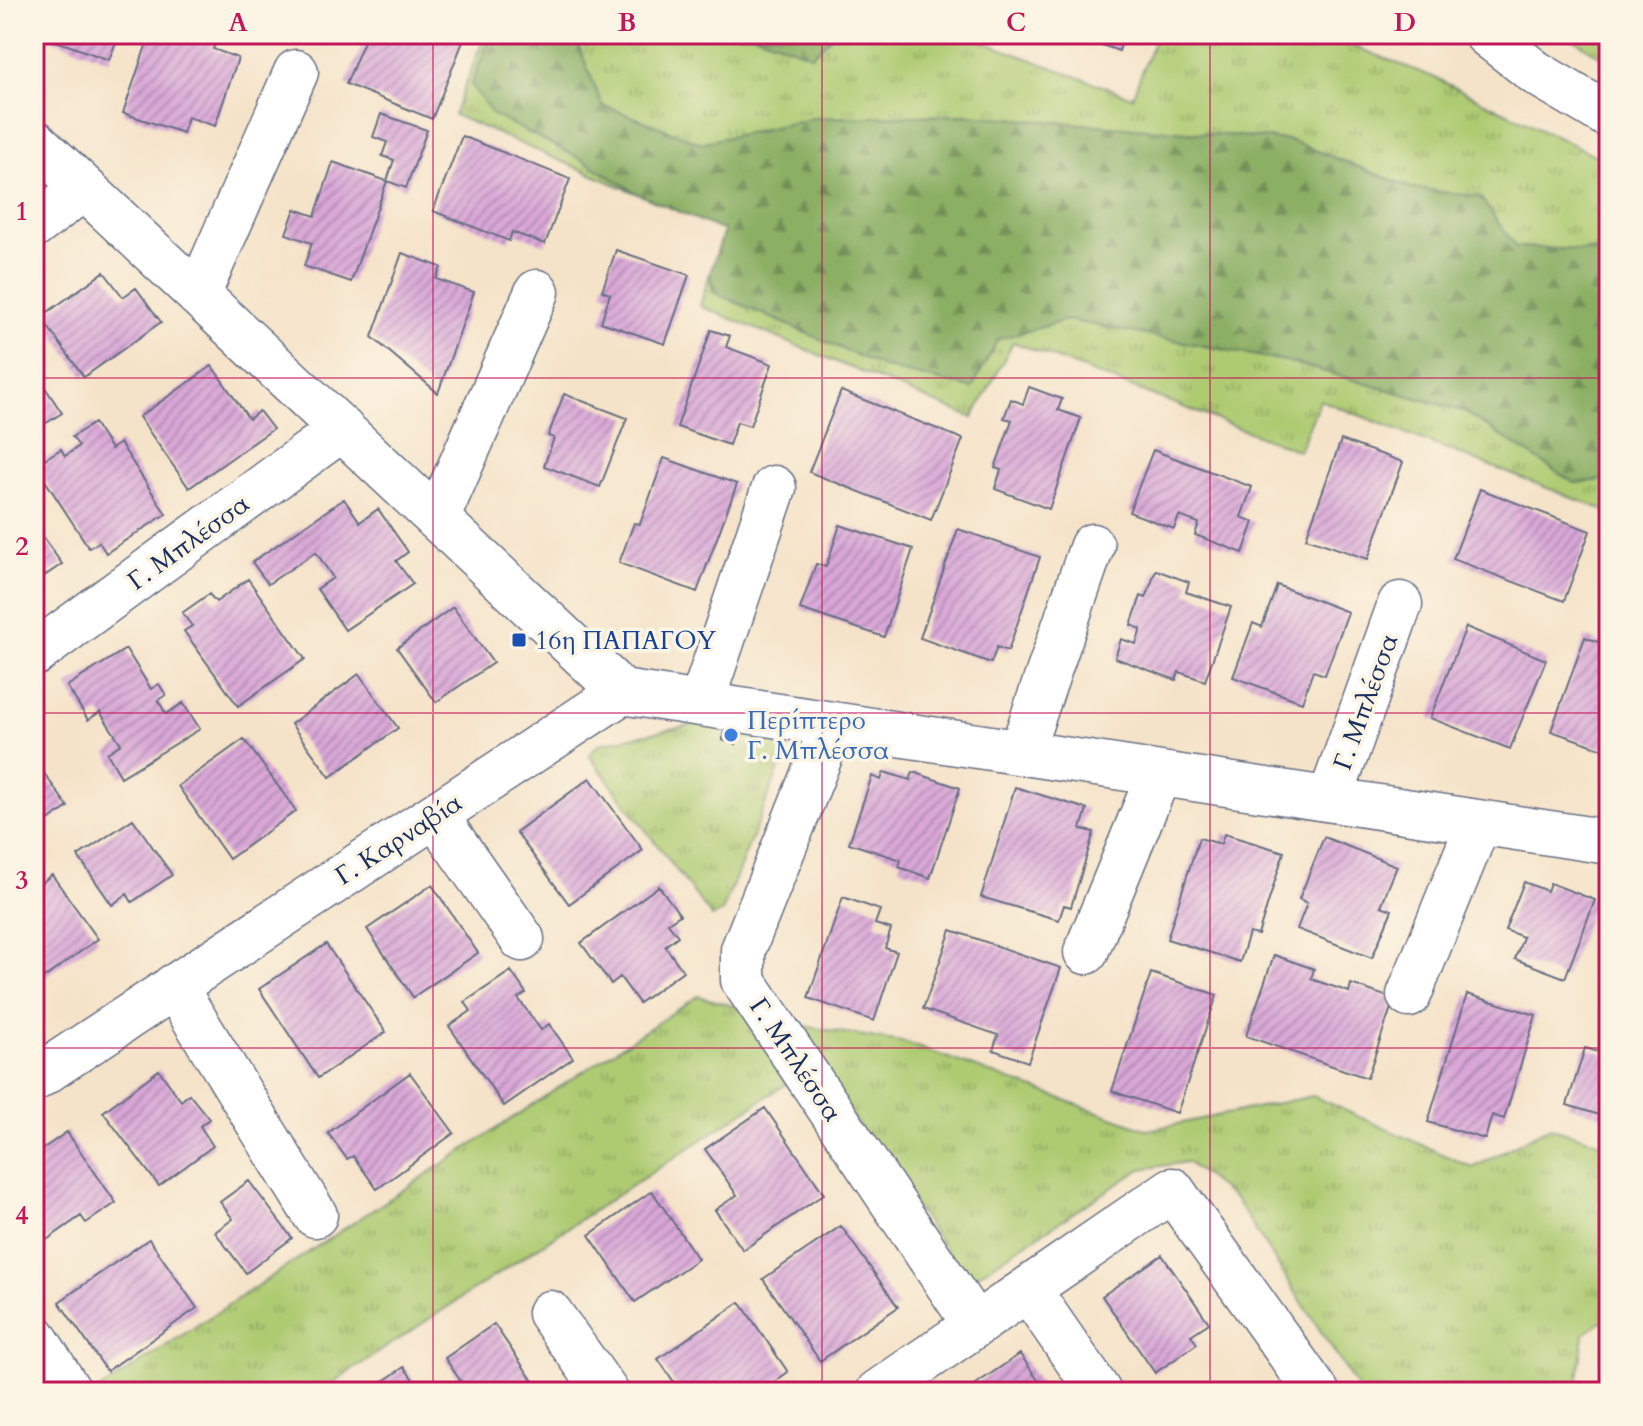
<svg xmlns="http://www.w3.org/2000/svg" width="1643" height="1426" viewBox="0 0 1643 1426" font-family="Cardo,serif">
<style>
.grass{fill:url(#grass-tufts);stroke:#657d68;stroke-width:2}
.forest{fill:url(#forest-firs);stroke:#536f61;stroke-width:2}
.building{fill:url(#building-hatch)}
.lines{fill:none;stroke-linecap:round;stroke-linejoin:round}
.minor-casing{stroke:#676e83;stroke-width:47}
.minor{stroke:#fff;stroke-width:44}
.grid{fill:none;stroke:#c2185b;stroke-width:2;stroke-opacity:0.55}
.transit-dot{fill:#1a4fb4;stroke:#fcf5e5;stroke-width:3}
.shop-dot{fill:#3f7fe0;stroke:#fcf5e5;stroke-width:3}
.labels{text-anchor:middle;stroke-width:7;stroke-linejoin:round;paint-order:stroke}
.street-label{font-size:26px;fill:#1b2f5e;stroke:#fcf5e5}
.transit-label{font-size:26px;fill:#164399;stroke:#fcf5e5;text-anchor:start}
.shop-label{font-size:26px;fill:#366cbe;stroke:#fcf5e5;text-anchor:start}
.neatline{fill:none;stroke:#c2185b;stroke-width:3}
.grid-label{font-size:26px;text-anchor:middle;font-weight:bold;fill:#c2185b}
</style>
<defs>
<pattern id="grass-tufts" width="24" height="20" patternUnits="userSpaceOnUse" patternTransform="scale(2)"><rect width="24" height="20" fill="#afcb72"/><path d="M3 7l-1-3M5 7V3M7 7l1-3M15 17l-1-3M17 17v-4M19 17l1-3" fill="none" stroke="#8ea561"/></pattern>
<pattern id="forest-firs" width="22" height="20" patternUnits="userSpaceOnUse" patternTransform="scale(2)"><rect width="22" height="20" fill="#8baf64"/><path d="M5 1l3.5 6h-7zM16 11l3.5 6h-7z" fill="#718f56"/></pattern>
<pattern id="building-hatch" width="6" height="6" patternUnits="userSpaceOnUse" patternTransform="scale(2)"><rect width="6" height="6" fill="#d9a7d7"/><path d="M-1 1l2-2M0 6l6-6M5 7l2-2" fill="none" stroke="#af88b2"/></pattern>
</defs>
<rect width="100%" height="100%" fill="#fcf5e5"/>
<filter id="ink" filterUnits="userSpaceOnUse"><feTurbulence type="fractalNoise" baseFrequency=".0125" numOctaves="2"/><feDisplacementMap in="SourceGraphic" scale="16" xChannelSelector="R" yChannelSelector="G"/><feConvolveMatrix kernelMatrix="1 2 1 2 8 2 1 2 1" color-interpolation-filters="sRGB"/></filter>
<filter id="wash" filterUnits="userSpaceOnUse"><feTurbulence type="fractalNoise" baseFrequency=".006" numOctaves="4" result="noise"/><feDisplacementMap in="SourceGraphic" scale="32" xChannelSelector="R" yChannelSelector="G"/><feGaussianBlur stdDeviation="1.8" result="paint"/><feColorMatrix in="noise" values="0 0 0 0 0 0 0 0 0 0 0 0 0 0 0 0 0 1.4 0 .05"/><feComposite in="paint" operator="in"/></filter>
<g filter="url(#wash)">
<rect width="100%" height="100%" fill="#f5e3c9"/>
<!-- grass -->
<path class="grass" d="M485,34H492L471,85L581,159L640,195L454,115Z
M574,34H754L812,55L832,35L829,34H962L1132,97L1157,34H1322L1433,77L1609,162V257L1598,251L1516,247L1479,197L1412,188L1289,140L966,115L815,118L701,143L602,105Z
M1566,34H1609V62Z
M710,273L713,292L886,368L971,387L998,339L1067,320L1290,362L1463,411L1574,483L1609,479V512L1320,400L1299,451L1013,342L973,418L700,306Z
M733,716L782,734L790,742L722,912L712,917L589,755L599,744Z
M698,996L809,1027L907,1043L1148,1130L1313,1096L1473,1168L1549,1127L1609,1145V1317L1584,1334L1576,1392H1360L1236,1200L1187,1162L1141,1169L968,1281L815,1065L318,1392H96Z"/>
<!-- forest -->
<path class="forest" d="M492,34H574L602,105L701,143L815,118L966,115L1289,140L1412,188L1480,197L1516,247L1598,251L1609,257V479L1574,483L1463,411L1290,362L1067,320L998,339L972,388L886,368L713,292L710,273L724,231L640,195L581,159L493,115L471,85Z
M754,34H829L832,36L812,55Z"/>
<g id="blocks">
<!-- building -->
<path class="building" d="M37,34H119L109,60Z
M150,34L169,37L170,34H216L218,35L213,49L238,58L215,126L188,117L183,133L123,113Z
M367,34H466L432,119L346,84Z
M1070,34H1124L1119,51Z
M381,114L427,130L406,188L387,181L394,160L382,156L387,142L373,137Z
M462,136L570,179L545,244L512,232L509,241L433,211Z
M333,162L387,181L351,282L304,266L312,243L286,234L295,209L315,216Z
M616,250L689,275L665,344L601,322L610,294L602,291Z
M402,253L441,267L436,279L474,292L438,393L372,337Z
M104,272L123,297L136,288L161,322L84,377L41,317Z
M711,330L730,336L726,347L772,364L750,426L737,422L729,445L677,427Z
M212,366L249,419L259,411L273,429L189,488L139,417Z
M34,371L62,413L34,431Z
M1029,387L1062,399L1058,410L1081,418L1049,509L995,489L1001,470L995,468L1012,420L1004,418L1011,399L1023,404Z
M841,391L963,439L931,520L809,472Z
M564,394L627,418L600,487L544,466L554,438L548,436Z
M94,423L111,449L120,443L166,514L106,553L99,542L89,548L35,465L61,449L65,456L79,446L72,437Z
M1341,440L1403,462L1368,559L1306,538Z
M1153,450L1252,487L1241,517L1254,522L1243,553L1195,535L1199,523L1179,516L1174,529L1129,512Z
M664,458L737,484L697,592L619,563L634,523L640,524Z
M1480,489L1590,531L1564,601L1453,559Z
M344,499L360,522L378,509L408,552L396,561L413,584L345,630L317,589L333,578L316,552L268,584L252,562Z
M34,525L62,564L34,583Z
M840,525L913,549L884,637L800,609L816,564L826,567Z
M958,529L1040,557L1008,651L997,647L991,663L920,638Z
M1156,570L1189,582L1186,592L1231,607L1205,681L1179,672L1176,680L1115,658L1121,639L1136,644L1141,629L1131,625L1141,596L1146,598Z
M248,579L305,659L238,706L184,631L192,626L182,613L209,594L216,602Z
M1277,585L1348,612L1325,675L1313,671L1302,702L1233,677L1253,623L1262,627Z
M453,607L493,663L436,702L397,648Z
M1466,627L1546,660L1510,749L1430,718Z
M1585,637L1606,645L1603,652L1609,654V751L1551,731Z
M126,649L151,689L159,684L166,695L158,700L166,714L183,703L200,729L121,777L107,753L121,744L100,712L88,720L67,686Z
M359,674L398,728L330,777L291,724Z
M725,727L740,731L736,744L722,740Z
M244,739L296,811L229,859L178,786Z
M34,759L68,807L34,831Z
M884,772L910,780L913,772L960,788L930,878L899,867L901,860L849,843L872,776L881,780Z
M590,778L643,850L569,904L516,832Z
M1015,787L1087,809L1081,829L1094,832L1071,907L1064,905L1059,920L981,897Z
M133,819L172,875L132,902L127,894L112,905L78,856Z
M1224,834L1284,852L1258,935L1249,933L1240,962L1167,939L1199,838L1221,844Z
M1324,837L1397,866L1381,906L1392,910L1372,958L1297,929L1307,903L1299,899Z
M52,875L98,939L34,985V888Z
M1524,882L1547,891L1550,883L1595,900L1565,978L1515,959L1523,937L1505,930Z
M432,885L478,953L413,997L367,929Z
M659,886L680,915L668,923L678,936L665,946L683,971L639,1003L620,977L611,984L581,943Z
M843,897L880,910L875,924L891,929L885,948L897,952L874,1021L808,998Z
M951,930L1061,968L1028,1062L993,1050L998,1035L923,1009Z
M326,944L386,1032L318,1078L259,989Z
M1274,955L1314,969L1311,979L1349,992L1351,984L1394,999L1367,1078L1246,1036Z
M511,971L526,993L518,998L541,1030L549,1024L573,1058L504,1106L449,1026L471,1011L465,1002Z
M1151,973L1217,995L1177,1113L1112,1091Z
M1467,994L1536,1015L1504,1119L1492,1115L1485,1139L1428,1122Z
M1585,1048L1609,1055V1118L1567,1105Z
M159,1070L181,1101L189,1094L209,1119L200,1126L213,1146L159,1186L103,1112Z
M410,1073L454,1133L377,1189L353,1156L347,1159L328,1133Z
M765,1108L824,1194L743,1250L715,1210L737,1195L705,1149Z
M67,1132L116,1203L86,1223L81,1216L45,1241L34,1225V1155Z
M249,1181L292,1238L246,1273L215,1232L233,1219L220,1202Z
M652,1191L698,1259L635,1302L589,1235Z
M841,1226L898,1307L820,1361L763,1279Z
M149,1239L197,1308L107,1371L59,1302Z
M1162,1255L1209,1323L1191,1335L1197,1344L1155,1373L1102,1296Z
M740,1302L788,1372L760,1392H681L658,1359Z
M494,1324L537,1387L529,1392H468L445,1358Z
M1020,1354L1046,1392H964Z
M404,1367L422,1392H367Z"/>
</g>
</g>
<g filter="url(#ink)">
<use href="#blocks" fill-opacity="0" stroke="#676e83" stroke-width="2"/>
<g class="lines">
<defs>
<path id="minor" d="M1486,34L1536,73L1609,116
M34,141L622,692L1609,842
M34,226L84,188
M198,295L296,72
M437,519L537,292
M34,654L342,429
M701,704L774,488
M833,724L743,950V980L975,1325
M1021,752L1092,546
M1330,799L1400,604
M435,815L522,939
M1086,952L1159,774
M174,986L315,1215
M1409,995L1479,822
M34,1079L622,692
M1028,1289L1099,1392
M550,1313L606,1392
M34,1336L69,1391
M878,1392L1172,1190L1317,1392"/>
</defs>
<!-- minor casing -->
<use href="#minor" class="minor-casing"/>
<!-- minor -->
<use href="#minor" class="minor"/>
</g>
</g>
<!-- grid -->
<path class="grid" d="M433,34V1392M822,34V1392M1210,34V1392M34,378H1609M34,713H1609M34,1048H1609"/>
<!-- markers -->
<rect class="transit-dot" x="511" y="632" width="16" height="16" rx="4"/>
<circle class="shop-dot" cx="731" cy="735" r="8"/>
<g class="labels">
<!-- street labels -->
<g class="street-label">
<text transform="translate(188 542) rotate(-36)" y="9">Γ. Μπλέσσα</text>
<text transform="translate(1365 702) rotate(-70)" y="9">Γ. Μπλέσσα</text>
<text transform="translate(398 839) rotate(-33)" y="9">Γ. Καρναβία</text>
<text transform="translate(796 1059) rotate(56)" y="9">Γ. Μπλέσσα</text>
</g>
<!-- transit labels -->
<g class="transit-label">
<text x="535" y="649">16η ΠΑΠΑΓΟΥ</text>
</g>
<!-- shop labels -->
<g class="shop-label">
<text x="747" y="729">Περίπτερο<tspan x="747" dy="30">Γ. Μπλέσσα</tspan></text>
</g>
</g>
<!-- margin -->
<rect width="1643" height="1426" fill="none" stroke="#fcf5e5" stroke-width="88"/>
<rect x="44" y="44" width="1555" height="1338" class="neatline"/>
<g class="grid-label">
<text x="238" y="31">A</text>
<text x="627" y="31">B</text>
<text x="1016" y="31">C</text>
<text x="1405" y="31">D</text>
<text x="22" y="220">1</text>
<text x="22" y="555">2</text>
<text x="22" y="889">3</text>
<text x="22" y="1224">4</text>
</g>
</svg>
